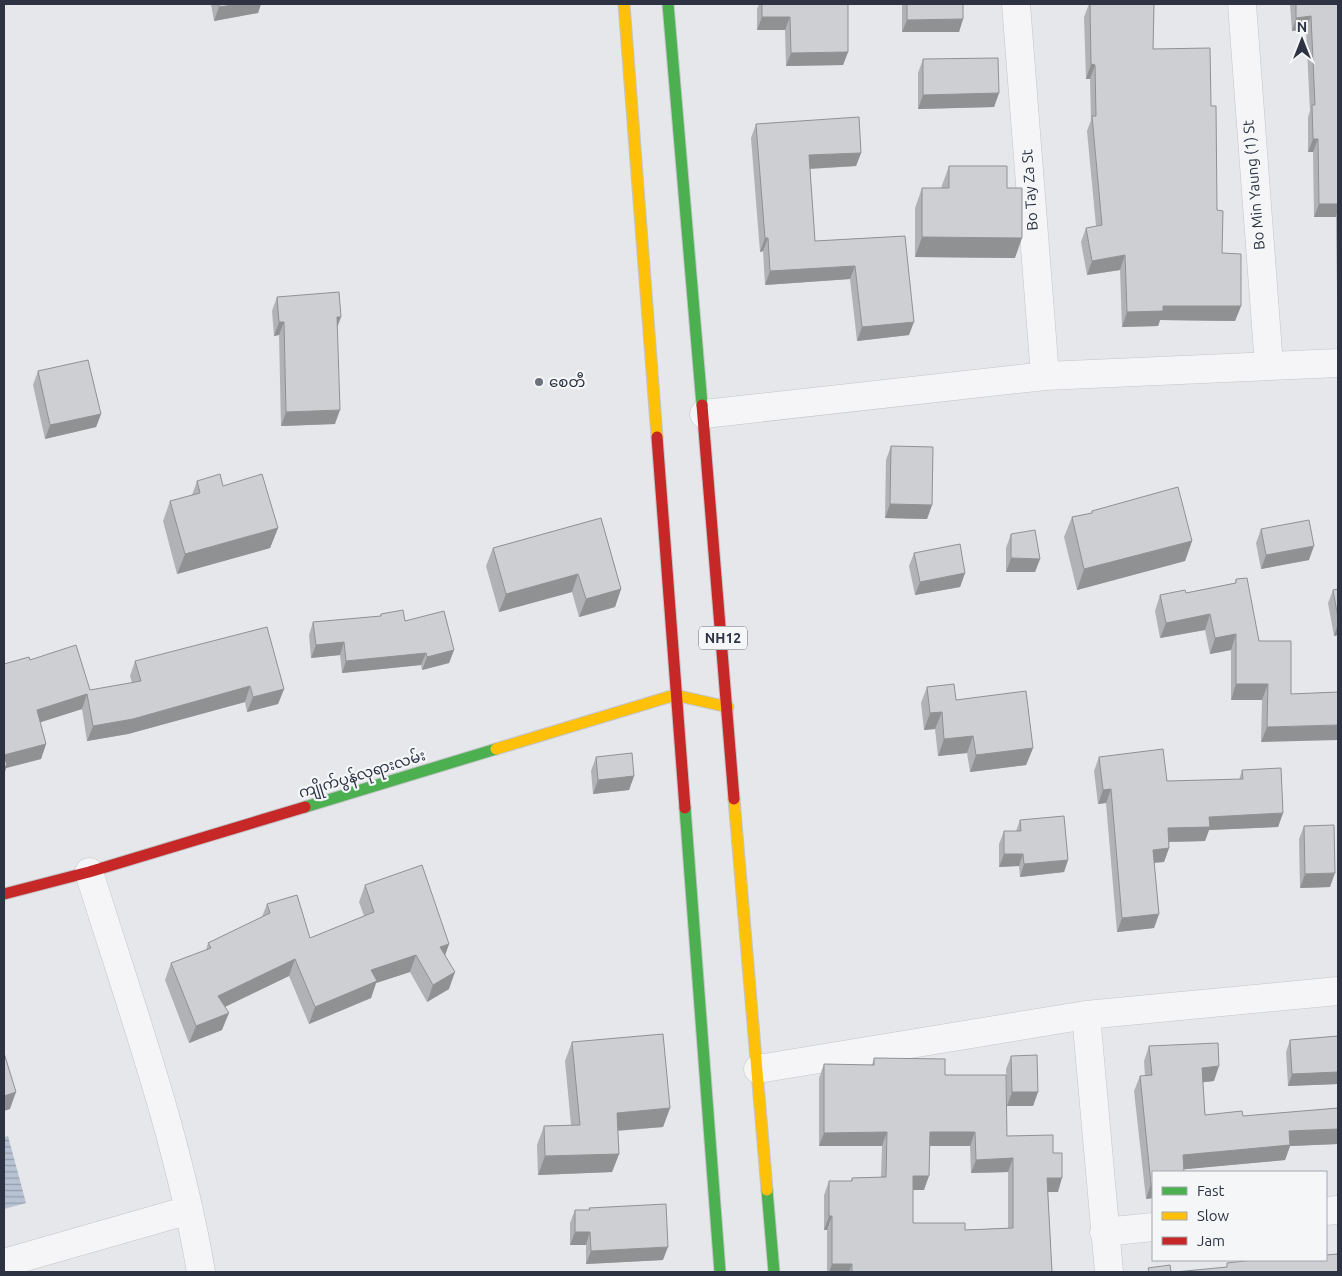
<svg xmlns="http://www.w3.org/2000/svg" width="1342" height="1276" viewBox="0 0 1342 1276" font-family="Ubuntu,'Noto Sans Myanmar',sans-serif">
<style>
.water{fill:url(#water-rules)}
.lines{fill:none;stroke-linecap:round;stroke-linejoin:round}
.street-casing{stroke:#c3c5c8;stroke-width:29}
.fast-casing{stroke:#c3c5c8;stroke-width:13}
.slow-casing{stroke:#c3c5c8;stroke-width:13}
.jam-casing{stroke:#c3c5c8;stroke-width:13}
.street{stroke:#f5f5f7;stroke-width:28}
.fast{stroke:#4caf50;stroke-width:11}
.slow{stroke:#ffc107;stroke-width:11}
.jam{stroke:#c62828;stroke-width:11}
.wall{fill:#b1b2b5;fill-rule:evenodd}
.shaded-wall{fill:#909193}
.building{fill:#cecfd2;stroke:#909193;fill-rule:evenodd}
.poi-dot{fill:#6d727d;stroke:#f4f6f8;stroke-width:2}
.labels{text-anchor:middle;stroke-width:4.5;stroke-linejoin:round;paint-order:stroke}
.shield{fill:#f4f6f8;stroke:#696e79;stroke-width:1}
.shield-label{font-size:14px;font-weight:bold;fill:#2d3342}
.street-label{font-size:15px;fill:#2d3342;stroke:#f4f6f8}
.poi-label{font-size:15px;fill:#2d3342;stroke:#f4f6f8;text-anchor:start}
</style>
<defs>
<pattern id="water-rules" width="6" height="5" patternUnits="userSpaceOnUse" patternTransform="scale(1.25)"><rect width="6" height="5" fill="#b7c2d2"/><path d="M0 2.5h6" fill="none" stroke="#959eac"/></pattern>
</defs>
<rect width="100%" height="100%" fill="#e5e7ea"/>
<!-- water -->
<path class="water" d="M8,1136L26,1203L4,1209V1137Z"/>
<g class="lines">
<defs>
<path id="street" d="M1016,4L1045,376
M1242,4L1269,366
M704,414L1045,376L1338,363
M89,872C130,1004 178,1136 201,1272
M1086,1015L1109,1272
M758,1069L1086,1015L1338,991
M1326,1211L1338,1210
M1104,1232L1153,1227
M4,1263L189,1210"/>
<path id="fast" d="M668,4L702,405
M305,807L496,749
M685,808L720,1272
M767,1190L774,1272"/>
<path id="slow" d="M624,4L657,437
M496,749L675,695L728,707
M734,799L767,1190"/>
<path id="jam" d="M702,405L734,799
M657,437L685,808
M4,894L89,872L305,807"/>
</defs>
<!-- street casing -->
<use href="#street" class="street-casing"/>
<!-- fast casing -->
<use href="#fast" class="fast-casing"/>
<!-- slow casing -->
<use href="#slow" class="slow-casing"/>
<!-- jam casing -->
<use href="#jam" class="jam-casing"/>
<!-- street -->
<use href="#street" class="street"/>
<!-- fast -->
<use href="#fast" class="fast"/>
<!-- slow -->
<use href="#slow" class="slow"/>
<!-- jam -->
<use href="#jam" class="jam"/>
</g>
<!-- wall -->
<path class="wall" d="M211,4H261L258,13L214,21Z
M759,4H848V52L843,65L786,66L785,30H757V9Z
M902,4H963V19L959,32H902Z
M1089,4H1154L1153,49L1211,106L1217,210L1222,253L1241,306L1235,321L1160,320L1158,326L1122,327L1120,270L1087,275L1081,242L1086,228L1096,226L1087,131L1091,120L1090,79H1086L1084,17Z
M1290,4H1338V296H1337L1336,217H1314L1313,152H1308V117L1310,111L1306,29L1292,31Z
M923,59L999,93L994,107L918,109V73Z
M756,124L861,153L856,166L810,169L815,241L905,236L909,335L857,341L850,279L765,285L763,251L760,252L751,138Z
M949,166L1007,188L1015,258L915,257V208L922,188H941Z
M277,297L335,424L281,426L279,335L274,336L272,311Z
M38,371L101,414L96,427L45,439L33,385Z
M891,446L932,505L927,519L885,518L886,460Z
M197,481L223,486L278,528L270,548L177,574L163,521L170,501L192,495Z
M1092,511L1192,541L1185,561L1077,590L1064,537L1072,517L1091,514Z
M601,518L621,589L615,607L579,617L572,592L499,612L486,566L493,548Z
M1261,529L1309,560L1261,569L1256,543Z
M1011,534L1040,559L1035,572H1006V548Z
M914,553L965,573L960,587L915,595L909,566Z
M1236,579L1259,641L1291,694L1261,742L1262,700H1231V650L1210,654L1205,630L1160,638L1155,611L1160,595L1186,593L1235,583Z
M1338,589V635L1334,636L1328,603L1333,590Z
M381,614L405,621L454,650L449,663L422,670L421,665L342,673L340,655L311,658L309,635L313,622L380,616Z
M30,660L90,690L132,683L130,676L135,661L284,689L278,704L247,712L245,702L128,734L87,741L82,709L40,722L46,744L41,759L6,768L4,775V664Z
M927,687L956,700L1033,748L1026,765L970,772L967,753L938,756L935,729L924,730L921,703Z
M596,757L634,776L629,790L593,794L591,771Z
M1099,757L1167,781L1239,780L1242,770L1283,813L1278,827L1209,830L1205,841L1169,842V848L1164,862L1154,863L1159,914L1154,928L1117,932L1106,803L1098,804L1094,771Z
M1020,820L1068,860L1064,872L1020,877L1019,866L999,867V844L1004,831H1016Z
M1304,826L1330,887L1300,888L1299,839Z
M365,885L449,944L445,955L449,989L427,1002L410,972L376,983L371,998L309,1024L289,976L225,1007L222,1030L189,1043L165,980L171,963L206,950L208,943L262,917L267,904L310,938L364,916L359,902Z
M1338,1036V1084L1288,1086L1286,1052L1290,1040Z
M572,1042L670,1108L663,1127L618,1131L619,1154L612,1172L538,1175L537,1145L544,1126L571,1125L565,1061Z
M1149,1046L1214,1081L1203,1082L1205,1115L1243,1116L1338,1108V1144L1290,1146L1285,1160L1184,1169L1153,1198L1146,1199L1134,1091L1140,1076H1145L1144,1061Z
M1011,1056L1038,1092L1033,1106H1007L1006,1069Z
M874,1058L945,1075L1007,1136L1053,1153L1058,1192H1048L1052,1272H827V1230H824V1195L829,1181H851L852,1178L881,1177L882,1146H819V1078L824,1064L872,1065ZM929,1146H970L971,1173L1008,1172V1228L965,1230L913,1223V1190H924Z
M589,1208L663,1260L586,1264V1245H570V1223L575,1210H589Z"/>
<!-- shaded-wall -->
<path class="shaded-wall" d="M240,4H261L258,13L214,21L219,7Z
M1311,16L1306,29L1292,31L1296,18Z
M762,17H790L785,30H757Z
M963,19L959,32H902L907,20Z
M848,52L843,65L786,66L791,53Z
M1091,64L1095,65L1090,79H1086Z
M999,93L994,107L918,109L923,95Z
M1313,139H1318L1313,152H1308Z
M861,153L856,166L804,169L809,155Z
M1319,204H1338V211L1336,217H1314Z
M922,237L1022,238L1015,258L915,257Z
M765,238H768L763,251L760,252Z
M1125,255L1120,270L1087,275L1092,261Z
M855,266L850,279L765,285L770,271Z
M1163,306H1241L1235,321L1160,320L1158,326L1122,327L1127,312Z
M337,317H341L336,331Z
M279,322H284L279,335L274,336Z
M914,322L909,335L857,341L862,327Z
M340,410L335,424L281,426L286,412Z
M101,414L96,427L45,439L50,425Z
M890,504L932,505L927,519L885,518Z
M278,528L270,548L177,574L185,554Z
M1192,541L1185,561L1077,590L1084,569Z
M1314,546L1309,560L1261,569L1266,555Z
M1011,558L1040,559L1035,572H1006Z
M965,573L960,587L915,595L920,582Z
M578,574L572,592L499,612L506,594Z
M621,589L615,607L579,617L586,599Z
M1210,614L1205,630L1160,638L1166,623Z
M1338,624V635L1334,636Z
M1236,634L1231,650L1210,654L1215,638Z
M344,642L340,655L311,658L316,645Z
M454,650L449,663L422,670L427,657Z
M426,653L421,665L342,673L346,661Z
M1236,684H1268L1262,700H1231Z
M250,686L245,702L128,734L87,741L93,726Z
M284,689L278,704L247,712L253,697Z
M87,694L82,709L32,725L37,710Z
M942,712L935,729L924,730L930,713Z
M1338,725V740L1261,742L1267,727Z
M973,736L967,753L938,756L944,739Z
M46,744L41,759L6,768L4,775V755Z
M1033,748L1026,765L970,772L976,755Z
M634,776L629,790L593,794L598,780Z
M1111,789L1106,803L1098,804L1103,790Z
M1283,813L1278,827L1209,830L1205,841L1163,842L1168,828L1209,817Z
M1169,848L1164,862L1148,863L1153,850Z
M1004,854H1023L1019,866L999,867Z
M1068,860L1064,872L1020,877L1024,864Z
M1335,873L1330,887L1300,888L1305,874Z
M1159,914L1154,928L1117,932L1122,918Z
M449,944L443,961L440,947Z
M416,955L410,972L376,983L371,998L309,1024L315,1007L371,970Z
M295,959L289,976L212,1013L218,996Z
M455,972L449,989L427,1002L433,985Z
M229,1013L222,1030L189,1043L196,1026Z
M1219,1066L1214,1081L1196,1083L1202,1068Z
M1338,1072V1084L1288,1086L1292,1074Z
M16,1092L10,1109L4,1111V1096Z
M1012,1092H1038L1033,1106H1007Z
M670,1108L663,1127L610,1131L617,1113Z
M1338,1129V1144L1290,1146L1285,1160L1177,1170L1183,1155L1289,1131Z
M887,1132L882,1146H819L824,1133Z
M930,1132H975L970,1146H925Z
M619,1154L612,1172L538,1175L545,1156Z
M1013,1158L1008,1172L971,1173L976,1160Z
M913,1176H929L924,1190H908Z
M1047,1178H1062L1058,1192H1042Z
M1151,1184H1153V1198L1146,1199Z
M829,1216H832L827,1230H824Z
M575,1232H590L586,1245H570Z
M668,1247L663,1260L586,1264L591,1251Z
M832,1264H852L849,1272H829Z"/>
<!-- building -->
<path class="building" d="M219,4H240L219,7Z
M762,4H848V52L791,53L790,17H762Z
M907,4H963V19L907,20Z
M1090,4H1154L1153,49L1210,48L1211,106H1216L1217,210L1223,211L1222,253L1241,254V306H1163V311L1127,312L1125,255L1092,261L1086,228L1102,225L1092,116H1096L1095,65L1091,64Z
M1296,4H1338V204H1319L1318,139H1313L1312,105H1315L1311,16L1296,18Z
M998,58L999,93L923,95V59Z
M859,117L861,153L809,155L815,241L905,236L914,322L862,327L855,266L770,271L768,238H765L756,124Z
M949,166H1007V188H1022V238L922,237V188H949Z
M339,292L341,317H337L340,410L286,412L284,322H279L277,297Z
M88,360L101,414L50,425L38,371Z
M891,446L933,447L932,505L890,504Z
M220,474L223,486L262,474L278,528L185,554L170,501L200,493L197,481Z
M1178,487L1192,541L1084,569L1072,517L1092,513V511Z
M601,518L621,589L586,599L578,574L506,594L493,548Z
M1309,520L1314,546L1266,555L1261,529Z
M1035,530L1040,559L1011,558V534Z
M960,544L965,573L920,582L914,553Z
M1247,578L1259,641H1291V694L1338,692V725L1267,727L1268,684H1236V634L1215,638L1210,614L1166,623L1160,595L1185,590L1186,593L1236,583V579Z
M1338,589V618L1333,590Z
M403,610L405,621L444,611L454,650L427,657L426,653L346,661L344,642L316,645L313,622L381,616V614Z
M267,627L284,689L253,697L250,686L133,719L93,726L87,694L37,710L46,744L4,755V664L29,657L30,660L76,645L90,690L141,681L135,661Z
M954,684L956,700L1026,691L1033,748L976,755L973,736L944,739L942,712L930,713L927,687Z
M1163,749L1167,781L1243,779L1242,770L1281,768L1283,813L1209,817L1210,827L1168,828L1169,848L1153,850L1159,914L1122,918L1111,789L1103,790L1099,757Z
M632,753L634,776L598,780L596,757Z
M4,756L7,765L4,767Z
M1064,816L1068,860L1024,864L1023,854H1004V831H1021L1020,820Z
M1334,825L1335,873L1305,874L1304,826Z
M422,865L449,944L440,947L455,972L433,985L416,955L371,970L377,981L315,1007L295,959L218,996L229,1013L196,1026L171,963L211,948L208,943L270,913L267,904L297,895L310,938L374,912L365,885Z
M663,1034L670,1108L617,1113L619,1154L545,1156L544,1126L580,1125L572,1042Z
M1338,1036V1072L1292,1074L1290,1040Z
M1218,1043L1219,1066L1202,1068L1205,1115L1242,1111L1243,1116L1338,1108V1129L1289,1131L1290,1145L1183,1155L1184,1172H1153V1184H1151L1140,1076L1152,1075L1149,1046Z
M4,1053L16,1092L4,1096Z
M1037,1055L1038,1092H1012L1011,1056Z
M874,1058L945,1059V1075H1006L1007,1136L1053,1135V1153H1062V1178H1047L1052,1272H852V1264H832V1216H829V1181H852V1178L886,1177L887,1132L824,1133V1064L874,1065ZM930,1132H975L976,1160L1013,1158V1228L965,1230V1223H913V1176H929Z
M666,1204L668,1247L591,1251L590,1232H575V1210H590L589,1208Z
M1338,1254V1272H1175L1227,1267V1263L1254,1260H1326V1255Z
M1170,1265L1171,1272H1149L1148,1268Z"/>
<!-- markers -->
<circle class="poi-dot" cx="539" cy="382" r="5"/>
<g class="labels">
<!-- shield labels -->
<rect class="shield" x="699" y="626.5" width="48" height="23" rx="4"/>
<g class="shield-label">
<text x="723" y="643">NH12</text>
</g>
<!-- street labels -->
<g class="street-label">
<text transform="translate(1254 185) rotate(-95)" y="5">Bo Min Yaung (1) St</text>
<text transform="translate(1030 190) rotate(-94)" y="5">Bo Tay Za St</text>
<text transform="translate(362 774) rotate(-17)" y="5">ကျိုက်ပွန်လုရားလမ်း</text>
</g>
<!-- poi labels -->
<g class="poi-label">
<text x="549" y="387">စေတီ</text>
</g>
</g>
<!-- border -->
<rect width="1342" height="1276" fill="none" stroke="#2d3342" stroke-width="10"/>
<!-- legend -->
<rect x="1152" y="1171" width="175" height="90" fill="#f4f6f8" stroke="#a4a8af"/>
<rect x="1162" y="1187" width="25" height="8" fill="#4caf50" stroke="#a4a8af"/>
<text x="1197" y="1196" font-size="15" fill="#2d3342">Fast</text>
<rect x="1162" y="1212" width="25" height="8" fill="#ffc107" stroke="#a4a8af"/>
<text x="1197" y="1221" font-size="15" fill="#2d3342">Slow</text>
<rect x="1162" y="1237" width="25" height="8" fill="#c62828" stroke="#a4a8af"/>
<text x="1197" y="1246" font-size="15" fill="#2d3342">Jam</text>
<!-- north arrow -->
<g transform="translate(1302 40)" stroke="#f4f6f8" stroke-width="4" paint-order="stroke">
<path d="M0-4L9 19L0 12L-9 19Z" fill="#2d3342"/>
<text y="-8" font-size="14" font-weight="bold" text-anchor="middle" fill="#2d3342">N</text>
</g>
</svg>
